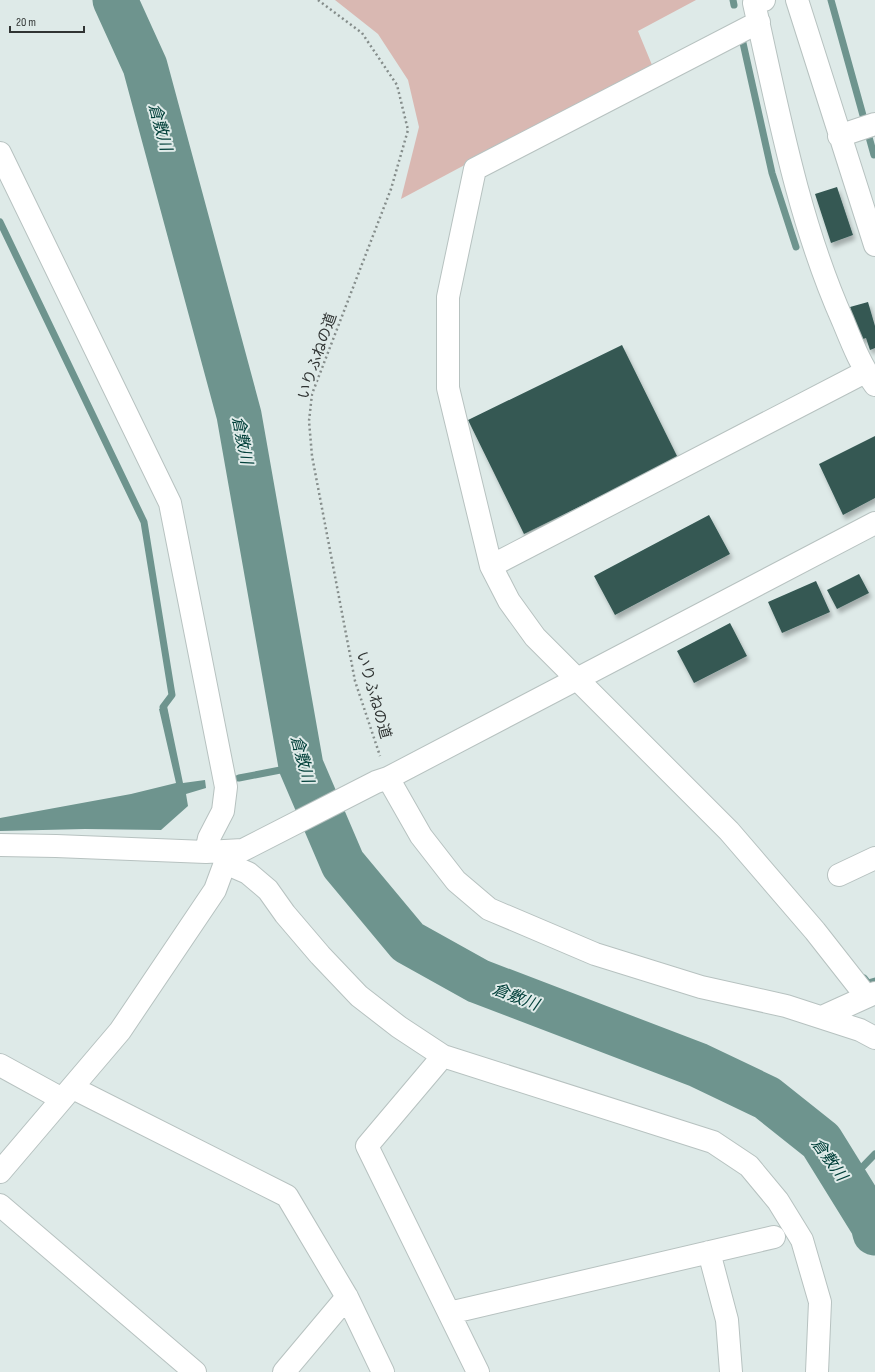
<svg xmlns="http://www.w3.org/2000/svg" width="875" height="1372" viewBox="0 0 875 1372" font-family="'Sofia Sans Condensed','Noto Sans JP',sans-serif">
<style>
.green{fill:#d9b8b2}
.water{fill:#6e948e}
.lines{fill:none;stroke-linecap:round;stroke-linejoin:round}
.stream{stroke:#6e948e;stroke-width:7}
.river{stroke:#6e948e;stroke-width:45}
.building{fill:#345853;filter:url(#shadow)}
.minor-casing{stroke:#b7c2c0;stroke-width:24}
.path{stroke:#858d8b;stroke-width:2.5;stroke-dasharray:2 3;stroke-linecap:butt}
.minor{stroke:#fff;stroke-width:22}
.labels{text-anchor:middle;stroke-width:4;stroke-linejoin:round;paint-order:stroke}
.street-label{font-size:15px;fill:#303433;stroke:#deeae8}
.water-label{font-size:16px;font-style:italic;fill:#02403a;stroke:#deeae8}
</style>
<defs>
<filter id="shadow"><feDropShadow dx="2.5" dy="4.5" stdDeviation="2" flood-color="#0004"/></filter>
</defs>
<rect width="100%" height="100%" fill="#deeae8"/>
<!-- green -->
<path class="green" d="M335,0H696L638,31L652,65L401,199L419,127L408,80L378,34Z"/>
<!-- water -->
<path class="water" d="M167,706L183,783L205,780L206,788L186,794L188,806L161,830L85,829L0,831V818L131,794L176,783L159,709Z"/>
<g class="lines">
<!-- stream -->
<path class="stream" d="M733,0L734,5
M831,0L874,155
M741,34L772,173L796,247
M0,222L144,522L172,695L163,707L165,716
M239,778L301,766
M864,978L868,983L875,981
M847,1183L875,1154"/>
<!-- river -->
<path class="river" d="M115,0L145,66L239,415L301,766L343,864L408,942L478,981L698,1065L767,1098L821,1141L873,1225L875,1233"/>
</g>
<!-- building -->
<path class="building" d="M837,187L853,235L831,243L815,194Z
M868,302L875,326V348L870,350L866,338L860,340L850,307Z
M622,345L678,458L524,534L468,420Z
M875,436V498L843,515L819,464Z
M709,515L730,554L615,615L594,576Z
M859,574L869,593L837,609L827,590Z
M816,581L830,612L782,633L768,602Z
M730,623L747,656L694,683L677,651Z"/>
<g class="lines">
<defs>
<path id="minor" d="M764,0L754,3C778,110 798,220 843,321C852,343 861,366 875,385
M797,0L875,245
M759,22L475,169L448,297V388L491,566L509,601L535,637L729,831L815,931L866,996
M839,136L875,124
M0,153L170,503L226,787L223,811L209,838L206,852
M491,566L865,372
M388,778L421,836L456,881L489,909L595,954L701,987L786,1006L860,1030L875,1038
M0,845L56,846L206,852L243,850L376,782L388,778L875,523
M225,863L248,873L268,890L285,914L320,955L359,996L399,1027L443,1056L713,1142L749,1166L778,1201L802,1240L820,1302L817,1372
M839,875L875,858
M822,1017L875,993
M443,1056L367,1146L478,1372
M0,1065L62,1099
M73,1088L287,1196L347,1297L383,1372
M0,1172L120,1031L215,890L225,863L223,852
M0,1205L195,1372
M709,1252L727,1320L731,1372
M449,1313L774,1237
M284,1372L347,1297"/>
</defs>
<!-- minor casing -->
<use href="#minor" class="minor-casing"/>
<!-- path -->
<path class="path" d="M318,0L362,33L397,85L408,130L391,189L312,394L309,421L312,456L355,681L380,756"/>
<!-- minor -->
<use href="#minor" class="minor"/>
</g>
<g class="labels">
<!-- street labels -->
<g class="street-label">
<text transform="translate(317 356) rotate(-71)" y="5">いりふねの道</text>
<text transform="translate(374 695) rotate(74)" y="5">いりふねの道</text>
</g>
<!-- water labels -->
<g class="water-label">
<text transform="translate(161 127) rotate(75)" y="6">倉敷川</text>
<text transform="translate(243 440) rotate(79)" y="6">倉敷川</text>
<text transform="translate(303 759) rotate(75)" y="6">倉敷川</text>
<text transform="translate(516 996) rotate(21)" y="6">倉敷川</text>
<text transform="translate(830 1159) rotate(54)" y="6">倉敷川</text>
</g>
</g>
<!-- scale -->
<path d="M10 26v6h74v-6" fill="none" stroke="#303433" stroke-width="2"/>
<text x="16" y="26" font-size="12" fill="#303433" stroke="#deeae8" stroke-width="3" paint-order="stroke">20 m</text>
</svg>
